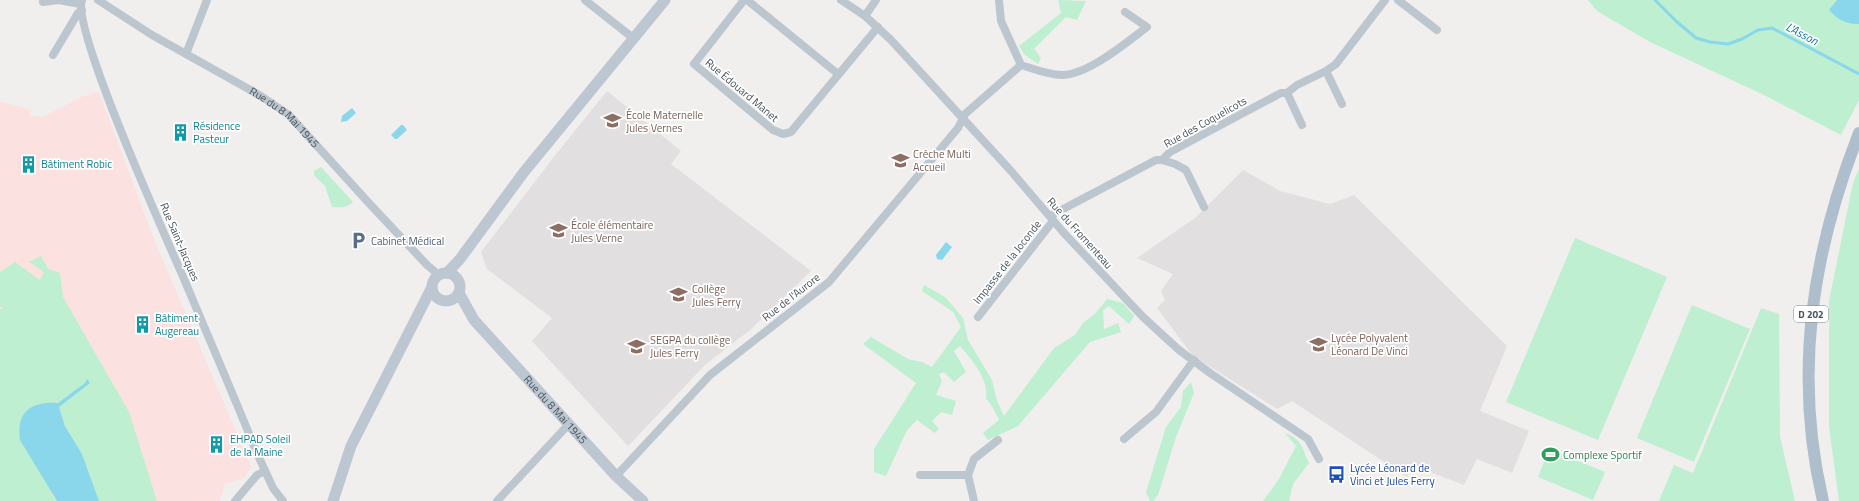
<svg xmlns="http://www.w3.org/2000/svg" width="1859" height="501" viewBox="0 0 1859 501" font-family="'Titillium Web',sans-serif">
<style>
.education{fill:#e2dfe0}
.medical{fill:#fbe1df}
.green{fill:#bdefd0}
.water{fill:#8ad7ec}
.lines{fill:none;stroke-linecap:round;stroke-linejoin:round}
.stream{stroke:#8ad7ec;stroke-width:3}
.street{stroke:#bcc6ce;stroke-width:8}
.secondary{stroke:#bcc7d2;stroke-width:11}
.primary{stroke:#aebecd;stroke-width:12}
.labels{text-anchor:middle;stroke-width:3.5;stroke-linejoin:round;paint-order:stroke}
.shield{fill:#fff;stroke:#7e868d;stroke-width:1}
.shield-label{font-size:10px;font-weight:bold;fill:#46525c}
.street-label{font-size:11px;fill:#46525c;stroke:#fff}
.education-label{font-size:11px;fill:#785e54;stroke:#fff;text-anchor:start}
.culture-label{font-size:11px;fill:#0d838f;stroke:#fff;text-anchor:start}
.service-label{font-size:11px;fill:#4e5e75;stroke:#fff;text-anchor:start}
.leisure-label{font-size:11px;fill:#27864d;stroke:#fff;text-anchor:start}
.transit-label{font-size:11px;fill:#164399;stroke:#fff;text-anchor:start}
.water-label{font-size:12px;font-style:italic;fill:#0c7b9a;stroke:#fff}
</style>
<rect width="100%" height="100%" fill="#f1eeee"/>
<!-- education -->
<path class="education" d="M607,91L681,151L671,164L811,271L750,330L706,364L628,446L532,341L552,318L487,269L481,252L557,153Z
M1243,170L1280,191L1330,204L1354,195L1507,346L1480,411L1529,431L1512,473L1477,459L1464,485L1412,465L1407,477L1292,401L1277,409L1193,356L1157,308L1165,300L1161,291L1173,274L1137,258L1195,218Z"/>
<!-- medical -->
<path class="medical" d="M99,92L153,237L251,467L244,478L225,484L220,501H0V101L31,110L29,116L43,117L81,97Z"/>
<!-- green -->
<path class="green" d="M1058,0L1086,1L1077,20L1066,17L1034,49L1041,58L1038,64L1025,55L1019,46L1061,13Z
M1588,0H1859V100L1841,135L1764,95L1650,42L1597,11Z
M321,167L353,202C346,208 340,208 332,207L325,186L314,175V171Z
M1859,169V501H1839L1829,427V301L1853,183Z
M1575,238L1667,277L1598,440L1506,402Z
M41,256L48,269L60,273L63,297L129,412L157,501H99L82,454L65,426L58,403L52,495L57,501H0V309H3L0,306V272L15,262L40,280L44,272L29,262Z
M924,285L945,297L963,318L968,340L992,380L997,401L1004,416L1054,348L1075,335L1083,323L1095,314L1107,299L1123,303L1134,316L1129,324L1109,306L1103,310L1104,329L1118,323L1121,332L1090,342L1018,426L988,440L983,433L999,420L992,406L986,398C989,379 972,360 960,346L954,351L966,372L954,382L944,372L939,374L942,381L936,395L956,401L952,415L941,412L932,421L939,429L935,433L917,420L907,430L886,476L874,472V449L916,383L863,344L871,337L908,359L922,362L932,367L961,327L953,312L922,291Z
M1692,305L1750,329L1694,462L1637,438Z
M1761,308L1779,314L1780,437L1795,501H1659L1674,465L1693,473Z
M1191,382L1194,393L1176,437L1158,495L1153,501H1150L1146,492L1166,427L1181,407L1183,391Z
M1285,433C1302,439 1302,448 1309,463L1293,484L1289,501H1263L1279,479L1296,446Z
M1549,449L1605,472L1593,500L1538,477Z"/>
<!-- water -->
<path class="water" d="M1837,0H1859V24C1847,25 1837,19 1829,10Z
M352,108L356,113L347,121L341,122L342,116Z
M401,125H403L407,130L397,139H395L391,135Z
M946,242L952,247L942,260L937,259L936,255Z
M87,379L90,383L59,407L65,426L82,454L99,501H57L20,440C16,411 32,401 58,403L85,383Z"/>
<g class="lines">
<!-- stream -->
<path class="stream" d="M1655,0L1676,21L1696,38L1710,42L1728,44L1742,39L1758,30L1772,28L1859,74"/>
<!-- street -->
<g class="street">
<path d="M82,0C71,29 170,246 187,286C210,341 234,396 256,451L273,488L283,501"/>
<path id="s1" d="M98,0L152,35L261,96L289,115L367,201L427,265L439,275"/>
<path d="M585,0L633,38"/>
<path d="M744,0L694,64L773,130L783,134L791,132L795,127L878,27"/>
<path d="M747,0L838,74"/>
<path d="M841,0L865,16L891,40L1011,171L1063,232L1143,317L1179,350L1210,373L1308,439L1319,459"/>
<path d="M999,0L1001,21L1021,65"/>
<path d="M1398,0L1437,30"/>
<path d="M43,2L58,0L81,4"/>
<path d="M865,16L876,0"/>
<path d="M186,54L207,0"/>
<path d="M53,55L78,13L82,10"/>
<path d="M1326,71L1342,104"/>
<path d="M1287,93L1302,125"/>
<path d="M1162,160L1175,164L1186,170L1204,207"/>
<path d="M1050,216L1156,160H1162L1170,152L1281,93H1287L1297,85L1326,71L1336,64L1385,0"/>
<path d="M978,317L1053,221"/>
<path d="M1124,439L1156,412L1194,360"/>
<path d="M920,475H968"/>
<path d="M616,476L710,375L829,282L958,128L965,114L1021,65C1034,69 1048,75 1062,75C1088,75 1127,42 1147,27L1125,12"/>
<path d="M235,501L257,475L265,471"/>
<path d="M497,501L569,424"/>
<path d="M974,501L968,475L974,459L998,440"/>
</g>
<!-- secondary -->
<g class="secondary">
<circle cx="446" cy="287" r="14"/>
<path d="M447,273L460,259L524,172L665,0"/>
<path id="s2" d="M459,293L474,320L616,476L643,501"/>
<path d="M333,501L351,446L431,289"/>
</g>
<!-- primary -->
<path class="primary" d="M1823,501C1793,374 1812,253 1859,133"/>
</g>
<!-- icons -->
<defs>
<symbol id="school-bare" viewBox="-9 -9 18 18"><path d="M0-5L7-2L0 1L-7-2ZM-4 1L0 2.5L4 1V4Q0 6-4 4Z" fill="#8d6e63" stroke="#fff" stroke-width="2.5" paint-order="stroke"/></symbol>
<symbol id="building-bare" viewBox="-9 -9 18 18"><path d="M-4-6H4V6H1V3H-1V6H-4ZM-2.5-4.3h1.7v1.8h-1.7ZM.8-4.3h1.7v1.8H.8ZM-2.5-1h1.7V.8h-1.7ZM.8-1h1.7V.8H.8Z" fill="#0f9aa8" stroke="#fff" stroke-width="2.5" paint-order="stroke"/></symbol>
<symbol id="parking-bare" viewBox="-9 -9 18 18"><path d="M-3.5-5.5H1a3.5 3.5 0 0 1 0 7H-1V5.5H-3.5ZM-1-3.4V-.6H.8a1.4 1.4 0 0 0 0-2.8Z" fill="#5c6f8a" stroke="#fff" stroke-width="2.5" paint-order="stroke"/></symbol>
<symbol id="stadium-bare" viewBox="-9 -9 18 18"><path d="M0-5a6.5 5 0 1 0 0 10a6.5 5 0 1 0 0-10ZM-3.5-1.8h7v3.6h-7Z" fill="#2e9e5b" stroke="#fff" stroke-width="2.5" paint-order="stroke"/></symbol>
<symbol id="bus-bare" viewBox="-9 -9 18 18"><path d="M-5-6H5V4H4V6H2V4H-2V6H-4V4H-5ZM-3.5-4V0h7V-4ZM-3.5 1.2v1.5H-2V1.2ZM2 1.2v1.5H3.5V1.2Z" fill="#1a4fb4" stroke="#fff" stroke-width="2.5" paint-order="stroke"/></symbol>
</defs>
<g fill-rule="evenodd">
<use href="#school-bare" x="600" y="108" width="25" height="25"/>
<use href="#building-bare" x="168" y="120" width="25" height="25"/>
<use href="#school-bare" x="888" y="148" width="25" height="25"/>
<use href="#building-bare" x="16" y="152" width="25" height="25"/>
<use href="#school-bare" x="546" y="218" width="25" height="25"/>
<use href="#parking-bare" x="346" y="228" width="25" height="25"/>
<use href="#school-bare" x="666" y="282" width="25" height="25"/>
<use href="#building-bare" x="130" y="312" width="25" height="25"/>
<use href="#school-bare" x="1306" y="332" width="25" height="25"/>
<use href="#school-bare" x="624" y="334" width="25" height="25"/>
<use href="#building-bare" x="204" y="432" width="25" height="25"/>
<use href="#stadium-bare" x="1538" y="442" width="25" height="25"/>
<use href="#bus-bare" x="1324" y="462" width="25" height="25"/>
</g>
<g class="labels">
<!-- shield labels -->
<rect class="shield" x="1794" y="306" width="34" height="16" rx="3"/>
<g class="shield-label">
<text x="1811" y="318">D 202</text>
</g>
<!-- street labels -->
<g class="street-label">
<text transform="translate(742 90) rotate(40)" y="4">Rue Édouard Manet</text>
<text dy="4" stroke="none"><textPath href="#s1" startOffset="221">Rue du 8 Mai 1945</textPath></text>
<text transform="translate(1205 122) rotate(-29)" y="4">Rue des Coquelicots</text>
<text transform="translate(1080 233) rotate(48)" y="4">Rue du Fromenteau</text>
<text transform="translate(180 242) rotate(67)" y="4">Rue Saint-Jacques</text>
<text transform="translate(1007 262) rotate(-52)" y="4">Impasse de la Joconde</text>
<text transform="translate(791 297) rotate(-38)" y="4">Rue de l'Aurore</text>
<text dy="4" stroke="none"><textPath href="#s2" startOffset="152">Rue du 8 Mai 1945</textPath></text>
</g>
<!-- education labels -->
<g class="education-label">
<text x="626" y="119">École Maternelle<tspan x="626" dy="13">Jules Vernes</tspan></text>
<text x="913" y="158">Crêche Multi<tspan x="913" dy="13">Accueil</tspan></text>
<text x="571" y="229">École élémentaire<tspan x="571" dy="13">Jules Verne</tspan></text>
<text x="692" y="293">Collège<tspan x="692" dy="13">Jules Ferry</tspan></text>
<text x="1331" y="342">Lycée Polyvalent<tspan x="1331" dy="13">Léonard De Vinci</tspan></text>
<text x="650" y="344">SEGPA du collège<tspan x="650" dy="13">Jules Ferry</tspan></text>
</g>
<!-- culture labels -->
<g class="culture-label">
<text x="193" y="130">Résidence<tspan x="193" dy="13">Pasteur</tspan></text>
<text x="41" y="168">Bâtiment Robic</text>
<text x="155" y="322">Bâtiment<tspan x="155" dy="13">Augereau</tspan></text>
<text x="230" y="443">EHPAD Soleil<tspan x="230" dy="13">de la Maine</tspan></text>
</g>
<!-- service labels -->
<g class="service-label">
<text x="371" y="245">Cabinet Médical</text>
</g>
<!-- leisure labels -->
<g class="leisure-label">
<text x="1563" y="459">Complexe Sportif</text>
</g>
<!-- transit labels -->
<g class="transit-label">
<text x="1350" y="472">Lycée Léonard de<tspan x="1350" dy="13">Vinci et Jules Ferry</tspan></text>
</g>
<!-- water labels -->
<g class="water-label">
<text transform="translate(1802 34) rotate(28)" y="4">L'Asson</text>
</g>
</g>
</svg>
